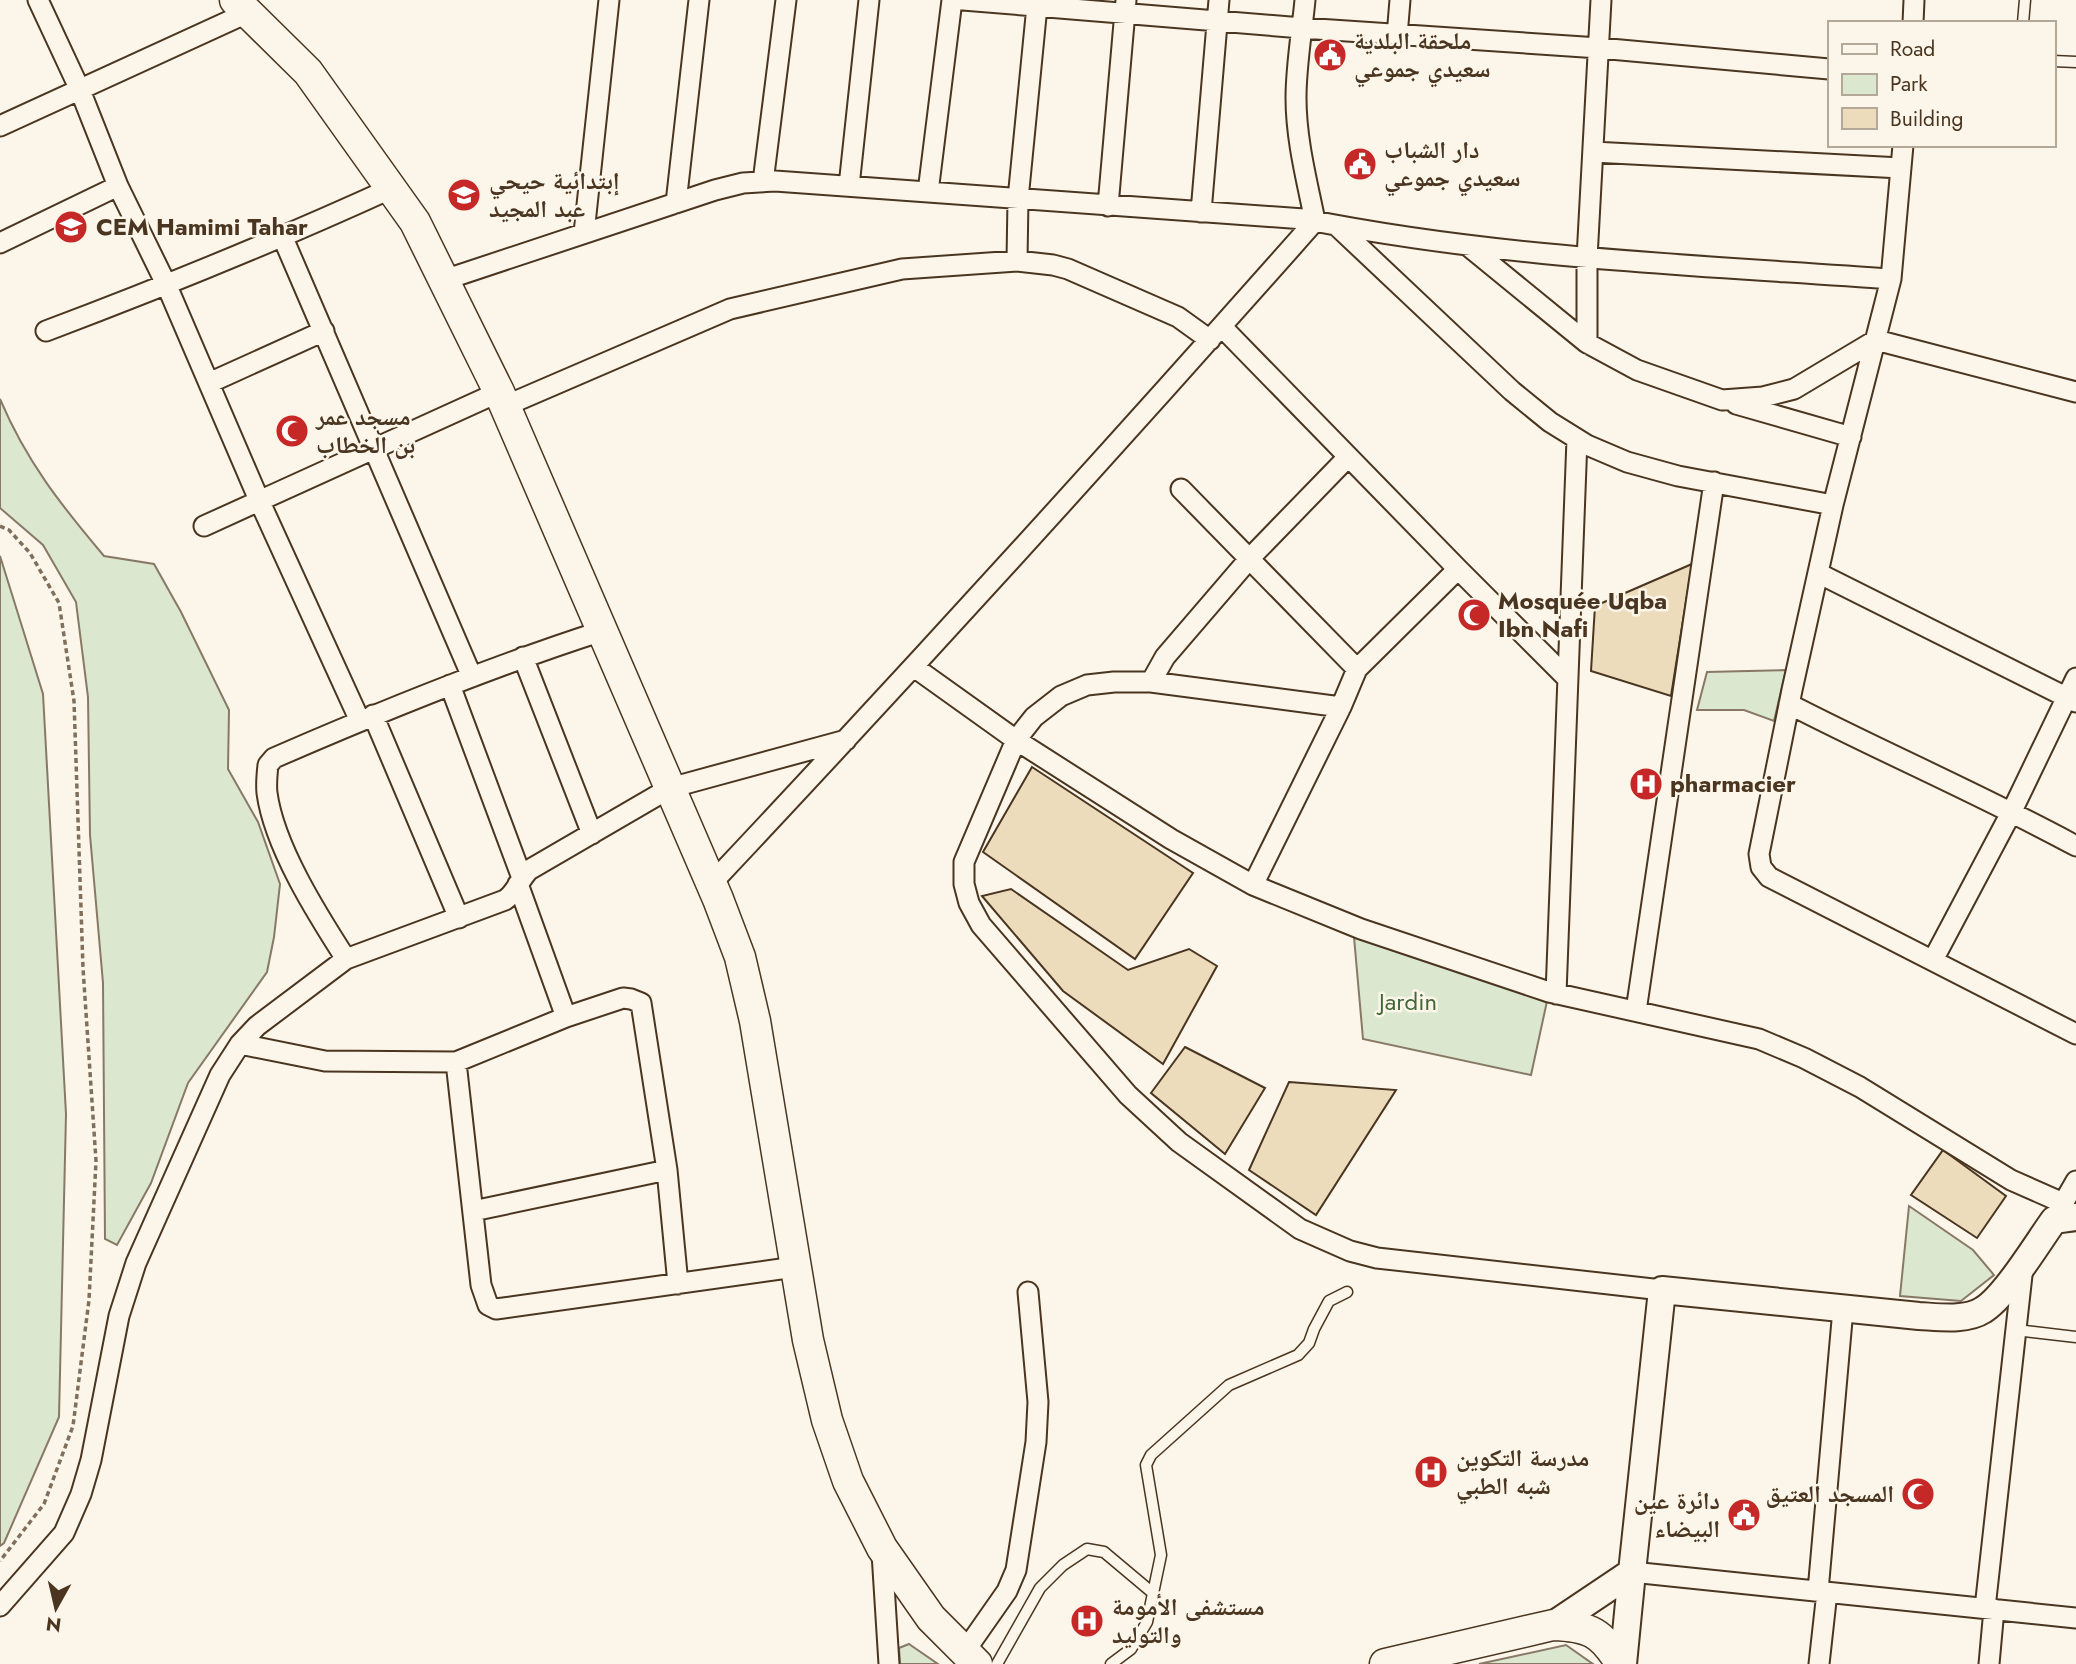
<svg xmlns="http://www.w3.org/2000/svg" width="2076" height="1664" viewBox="0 0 2076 1664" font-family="Jost,'Noto Naskh Arabic',sans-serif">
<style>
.green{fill:#dce7d0;stroke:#887966;stroke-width:2}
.building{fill:#ecdcbc;stroke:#4a3520;stroke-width:2}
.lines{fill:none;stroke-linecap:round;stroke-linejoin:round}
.lane-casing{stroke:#4a3520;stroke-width:13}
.street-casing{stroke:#4a3520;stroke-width:23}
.secondary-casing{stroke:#4a3520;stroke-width:30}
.primary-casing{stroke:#4a3520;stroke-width:33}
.path{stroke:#7f6f5c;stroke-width:3.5;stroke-dasharray:5 3.5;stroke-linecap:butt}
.lane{stroke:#fbf6e9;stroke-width:10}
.street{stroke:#fbf6e9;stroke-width:19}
.secondary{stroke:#fbf6e9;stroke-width:26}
.primary{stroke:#fbf6e9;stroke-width:30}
.labels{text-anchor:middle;stroke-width:5;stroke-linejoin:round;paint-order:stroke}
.poi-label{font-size:24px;font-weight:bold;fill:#4a3520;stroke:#fbf6e9;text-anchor:start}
.park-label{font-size:24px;fill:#436837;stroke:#fbf6e9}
</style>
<rect width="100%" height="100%" fill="#fbf6e9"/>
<!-- green -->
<path class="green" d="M0,399C26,461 61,505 104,556L154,564L181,612L229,710L228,769L258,822L280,884L274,937L267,972L188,1083L151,1183L117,1245L105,1239L103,983L90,835L88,697L76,602L43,545L0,508Z
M0,556L43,694L66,1114L59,1417L4,1543L0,1546Z
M1786,670L1774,721L1744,710H1697L1707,672Z
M1354,937L1481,978L1549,992L1531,1075L1363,1039Z
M1909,1206L1973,1250L1994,1275L1961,1301L1900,1296Z
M909,1644L938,1664H900L899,1648Z
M1566,1645L1593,1664H1479Z"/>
<!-- building -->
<path class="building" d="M1692,564L1671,696L1591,671L1595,606Z
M1032,767L1193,873L1135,959L983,852Z
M1011,889L1128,970L1189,949L1217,966L1163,1064L1063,991L982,896Z
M1185,1047L1265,1088L1225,1154L1151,1093Z
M1289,1082L1396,1090L1316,1215L1249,1170Z
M1943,1150L2006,1196L1977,1238L1911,1195Z"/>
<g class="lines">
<defs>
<path id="lane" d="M2023,23L2025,0
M2053,61L2076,62
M2016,1330L2076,1337
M997,1664L1040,1588L1063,1565L1087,1549L1104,1552L1154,1594
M1111,1664L1131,1649L1147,1622L1161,1555L1146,1465L1151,1455L1229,1385L1298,1355L1309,1343L1314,1329L1329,1301L1347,1292"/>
<path id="street" d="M38,0L80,90L118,186L167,286L259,500L360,721
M963,0L1302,28L1599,48L1829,69
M1601,0L1587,258V343L1637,370L1722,400L1763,397L1794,389L1876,340L2076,392
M1913,23L1914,0
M1397,36L1400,0
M0,126L249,12
M1903,145L1891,279L1833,505L1792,690L1759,854L1761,867L1769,877L2076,1034
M1593,152L1901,168
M763,182L786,0
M849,186L869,0
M928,192L952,0
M676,203L699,0
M1108,206L1126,0
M1201,212L1219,0
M1337,226L1512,391L1550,422L1587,445L1627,462L1678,476L1833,505
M584,233L609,0
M283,238L472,677
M0,243L118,186
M1467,245L1587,343
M1017,261L1018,199L1037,6
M444,280L715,190L743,183L775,181L1304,219C1497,258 1695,265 1891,279
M1222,327L1458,569L1568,679
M46,331C163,287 278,240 392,188
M209,383L324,331
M1736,404L1851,437
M505,406L730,309L902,269L1017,261L1053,265L1068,269L1178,317L1210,340
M1181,489L1357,669L1341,707L1253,885
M204,526L499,392
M1818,573L2076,702
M523,657L592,834
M914,667L1016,740L1171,839L1253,885L1361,929L1549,992L1759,1039L1804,1058L1860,1087L2011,1180L2063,1203
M1357,669L1458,569
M1151,682L1165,657L1250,558L1348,457
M450,685L522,878
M1789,704C1884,753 1982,795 2076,846
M1341,707L1151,682H1114L1087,685L1061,696L1034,717L1016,740L964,862V884L969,903L981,925L1128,1095L1179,1142L1300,1229L1350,1251L1377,1258L1662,1290
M373,715L459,918
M518,884L566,1017L623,998L631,999L641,1003L667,1170L678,1284
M711,884C916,666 1117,445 1315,221C1307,181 1296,140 1296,98C1296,65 1302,32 1305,0
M346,959C317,914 274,846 267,793C266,784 267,774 268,765L274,758C382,711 490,667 602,631
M1933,960L2012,811L2076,678
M1556,994L1577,439
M1636,1011L1714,482
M240,1044L325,1061L456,1062L481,1285L488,1305L496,1309L795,1267
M456,1062L566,1017
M473,1211L667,1170
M2057,1214L2076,1181
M882,1553L889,1664
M1632,1572L2076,1618
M1818,1591L1843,1309
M0,1606L64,1533L81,1494L91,1460L119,1316L136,1263L220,1075L240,1044L257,1026L346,959L505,900C516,893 519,880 529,870L670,788L846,740
M1985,1608L2023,1266
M965,1651L1007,1591L1016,1570L1036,1442L1038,1402L1028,1292
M1819,1664L1827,1592
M1989,1664L1994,1609"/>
<path id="secondary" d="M1632,1572L1662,1290L1919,1316C1939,1317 1966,1321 1983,1310C2005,1297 2038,1242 2054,1220L2076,1217
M1553,1625L1632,1572L1623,1664"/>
<path id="primary" d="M235,0L308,72L415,222L499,392L718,899L740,957L755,1021L808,1340L827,1420L848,1481L882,1548L931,1618L977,1664
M1385,1664L1553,1625C1590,1626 1602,1633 1621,1664"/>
</defs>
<!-- lane casing -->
<use href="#lane" class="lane-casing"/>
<!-- street casing -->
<use href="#street" class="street-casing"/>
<!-- secondary casing -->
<use href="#secondary" class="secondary-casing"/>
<!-- primary casing -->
<use href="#primary" class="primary-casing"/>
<!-- path -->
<path class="path" d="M0,526L9,530L30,553L59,603L74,701L83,968L96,1161L89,1300L73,1426L44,1504L0,1561"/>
<!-- lane -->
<use href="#lane" class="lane"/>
<!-- street -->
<use href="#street" class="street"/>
<!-- secondary -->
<use href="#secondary" class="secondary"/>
<!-- primary -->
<use href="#primary" class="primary"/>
</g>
<!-- icons -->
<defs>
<symbol id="civic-disc" viewBox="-11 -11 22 22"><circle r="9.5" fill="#c62828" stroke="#fbf6e9"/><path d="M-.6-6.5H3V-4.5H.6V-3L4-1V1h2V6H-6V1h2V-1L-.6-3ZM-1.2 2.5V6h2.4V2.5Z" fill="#fff"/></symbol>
<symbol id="school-disc" viewBox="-11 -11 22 22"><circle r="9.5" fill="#c62828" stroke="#fbf6e9"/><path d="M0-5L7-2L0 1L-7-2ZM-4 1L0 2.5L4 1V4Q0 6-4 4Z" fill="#fff"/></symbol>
<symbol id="mosque-disc" viewBox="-11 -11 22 22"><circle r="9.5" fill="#c62828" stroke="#fbf6e9"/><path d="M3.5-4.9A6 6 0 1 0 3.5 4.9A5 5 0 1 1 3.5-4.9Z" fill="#fff"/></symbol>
<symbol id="hospital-disc" viewBox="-11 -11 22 22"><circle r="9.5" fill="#c62828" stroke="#fbf6e9"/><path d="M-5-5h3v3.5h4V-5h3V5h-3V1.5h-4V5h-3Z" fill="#fff"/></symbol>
</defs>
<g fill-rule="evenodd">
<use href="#civic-disc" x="1311" y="36" width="38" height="38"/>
<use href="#civic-disc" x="1341" y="145" width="38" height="38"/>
<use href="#school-disc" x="445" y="176" width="38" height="38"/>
<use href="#school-disc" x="52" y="208" width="38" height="38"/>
<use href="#mosque-disc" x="273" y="412" width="38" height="38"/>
<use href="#mosque-disc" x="1455" y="596" width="38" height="38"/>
<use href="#hospital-disc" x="1627" y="765" width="38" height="38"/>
<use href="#hospital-disc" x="1412" y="1453" width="38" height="38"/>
<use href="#mosque-disc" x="1899" y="1475" width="38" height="38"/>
<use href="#civic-disc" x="1725" y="1496" width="38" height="38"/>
<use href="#hospital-disc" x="1068" y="1602" width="38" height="38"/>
</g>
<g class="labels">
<!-- poi labels -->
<g class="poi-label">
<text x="1354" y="49">ملحقة البلدية<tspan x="1354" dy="28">سعيدي جموعي</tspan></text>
<text x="1384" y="158">دار الشباب<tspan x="1384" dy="28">سعيدي جموعي</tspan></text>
<text x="489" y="189">إبتدائية حيحي<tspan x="489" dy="28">عبد المجيد</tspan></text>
<text x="96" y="235">CEM Hamimi Tahar</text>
<text x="316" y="425">مسجد عمر<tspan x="316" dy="28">بن الخطاب</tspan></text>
<text x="1498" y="609">Mosquée Uqba<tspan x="1498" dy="28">Ibn Nafi</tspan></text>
<text x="1670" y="792">pharmacier</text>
<text x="1456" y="1466">مدرسة التكوين<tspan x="1456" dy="28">شبه الطبي</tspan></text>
<text x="1894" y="1502" text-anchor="end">المسجد العتيق</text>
<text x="1720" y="1509" text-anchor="end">دائرة عين<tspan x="1720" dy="28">البيضاء</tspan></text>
<text x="1112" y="1615">مستشفى الأمومة<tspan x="1112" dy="28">والتوليد</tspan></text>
</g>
<!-- park labels -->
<g class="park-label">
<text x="1408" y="1010">Jardin</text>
</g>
</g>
<!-- legend -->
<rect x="1828" y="21" width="228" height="126" fill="#fbf6e9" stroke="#b4a999" stroke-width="2"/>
<rect x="1842" y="44" width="35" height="10" fill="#fbf6e9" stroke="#b4a999" stroke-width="2"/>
<text x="1890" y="56" font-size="21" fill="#4a3520">Road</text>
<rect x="1842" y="74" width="35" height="21" fill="#dce7d0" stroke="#b4a999" stroke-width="2"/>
<text x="1890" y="91" font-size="21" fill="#4a3520">Park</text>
<rect x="1842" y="108" width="35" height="21" fill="#ecdcbc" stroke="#b4a999" stroke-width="2"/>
<text x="1890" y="126" font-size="21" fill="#4a3520">Building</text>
<!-- north arrow -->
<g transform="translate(56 1608) rotate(188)" stroke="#fbf6e9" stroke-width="5" paint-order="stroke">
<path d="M0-5L12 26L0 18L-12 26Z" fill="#4a3520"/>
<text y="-10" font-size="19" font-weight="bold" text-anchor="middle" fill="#4a3520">N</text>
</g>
</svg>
